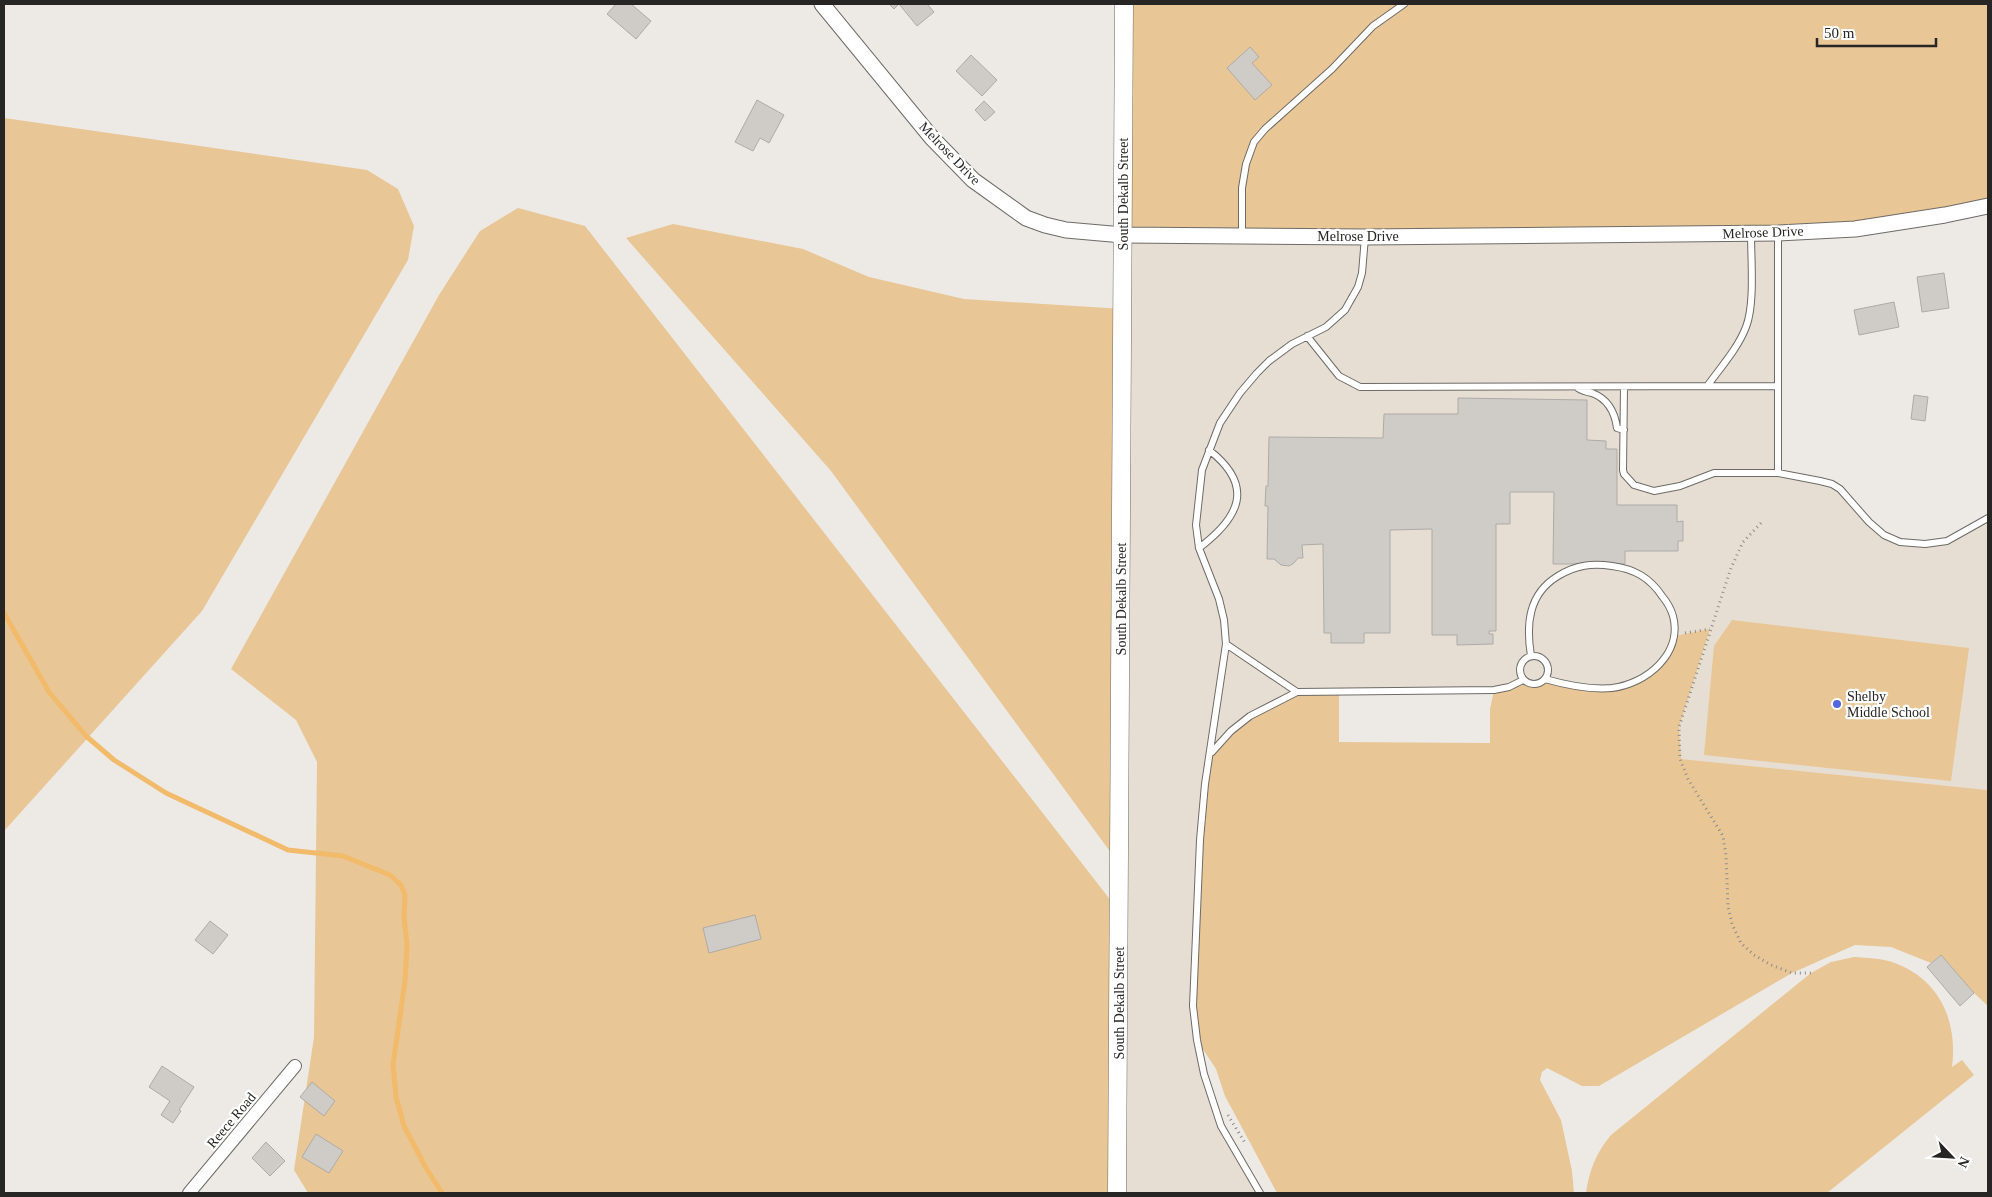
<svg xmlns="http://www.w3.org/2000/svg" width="1992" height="1197" viewBox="0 0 1992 1197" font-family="'Times New Roman',serif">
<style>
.built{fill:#e6ded2}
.green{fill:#e8c696}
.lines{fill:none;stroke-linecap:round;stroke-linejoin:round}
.stream{stroke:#f1bb6b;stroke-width:5}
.building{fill:#cfcbc7;stroke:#aeaba6}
.service-casing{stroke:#6e6b67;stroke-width:8}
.minor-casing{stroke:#6e6b67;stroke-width:14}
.tertiary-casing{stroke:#6e6b67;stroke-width:17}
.secondary-casing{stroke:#6e6b67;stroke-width:19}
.path{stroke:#8e8c89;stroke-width:3;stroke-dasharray:1 4;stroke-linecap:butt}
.service{stroke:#fff;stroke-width:6}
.minor{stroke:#fff;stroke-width:12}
.tertiary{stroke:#fff;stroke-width:15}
.secondary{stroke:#fff;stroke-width:18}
.poi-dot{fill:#5468de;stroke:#fff;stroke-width:2}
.labels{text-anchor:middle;stroke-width:4.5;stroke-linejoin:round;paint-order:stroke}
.street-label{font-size:14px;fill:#272624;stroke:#fff}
.poi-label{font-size:14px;fill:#272624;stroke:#fff;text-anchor:start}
</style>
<rect width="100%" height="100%" fill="#edeae5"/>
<!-- built -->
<path class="built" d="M1778,233V473L1832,484L1869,522L1900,542L1947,541L1988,518V790L1680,759L1679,727L1710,630L1675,635L1671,646L1649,675L1604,688L1545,679L1535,684L1523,680L1509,687L1339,692L1197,1040L1221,1126L1260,1193H1117L1123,235Z"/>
<!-- green -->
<path class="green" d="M1124,4H1988V206L1855,229L1123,235Z
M4,118L367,170L398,189L414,226L408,260L202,611L4,831Z
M518,208L585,226L1119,911L1117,1193H308L294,1170L314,1037L317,762L296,720L231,669L439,295L480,231Z
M673,224L803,249L869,277L964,299L1123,309L1120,865L831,471L626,238Z
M1732,620L1969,648L1951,781L1704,755L1714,646Z
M1710,629L1679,727L1681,759L1988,790V1006L1974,993L1941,955L1931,963L1891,947L1855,945L1792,973L1599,1086H1582L1547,1068L1542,1072L1540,1080L1561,1120L1572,1171L1574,1193H1277L1225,1096L1216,1069L1197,1040L1193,1006L1200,837L1211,752L1231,731L1297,692H1339V742L1490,743V709L1494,690L1523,680L1535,684L1545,679L1590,688L1632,682L1660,666L1674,636Z
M1854,957C1867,958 1880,958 1892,962C1939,978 1958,1020 1952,1067L1962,1060L1974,1075L1827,1193H1586C1589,1171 1596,1153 1611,1135L1811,973L1831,962Z"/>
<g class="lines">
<!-- stream -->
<path class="stream" d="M4,613L49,692L86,736L114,760L166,793L288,850L343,856L390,875L401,885L405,895L404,917L407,945L405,981L393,1065L396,1097L404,1126L426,1168L442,1193"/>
</g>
<!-- building -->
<path class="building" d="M616,4H631L651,21L636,39L607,14Z
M889,4H927L934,12L917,26L899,4L894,9Z
M1250,47L1259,57L1252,63L1272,85L1255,100L1227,68Z
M971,55L997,80L982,96L956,71Z
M757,100L784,115L769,143L760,138L753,151L735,142Z
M984,101L995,112L985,121L975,110Z
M1944,273L1949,308L1922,312L1917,277Z
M1894,302L1899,327L1859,335L1854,310Z
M1914,395L1928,397L1925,421L1911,419Z
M1458,398L1587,400V440L1606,441V449H1617V505H1677V522L1683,521V541H1678V551H1625V564H1553L1554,492H1510V524H1496V631H1489V634H1493V644L1457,645V635H1432V529L1390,530V633H1364V643H1331V633H1324L1323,544L1302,545L1303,558H1298L1294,563L1289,566L1281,565L1274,559H1267L1268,506H1265L1266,486H1268L1269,437L1383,438L1384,414H1458Z
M755,915L761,939L709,953L703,928Z
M210,921L228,935L213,954L195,940Z
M1941,955L1974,993L1960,1006L1927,967Z
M162,1066L194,1087L179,1110L181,1111L173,1123L161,1115L170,1101L149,1087Z
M312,1082L335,1101L324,1116L300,1097Z
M316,1134L343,1151L329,1173L302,1157Z
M266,1142L285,1161L270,1176L252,1158Z"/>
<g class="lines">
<defs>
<path id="service" d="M1778,234V473
M1242,235V188L1246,164L1254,142L1265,129L1332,69L1373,26L1404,4
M1307,336L1339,376L1360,387L1777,386
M1708,385C1721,367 1738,348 1746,327C1755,304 1751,260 1751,234
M1624,387L1623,470L1624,474L1634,485L1654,491L1680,486L1714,473H1778L1820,481L1832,484L1840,489L1869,522L1884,535L1900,542L1925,544L1947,541L1988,518
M1578,388C1582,391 1587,392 1592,393C1608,399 1615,413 1617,428L1624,430
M1199,548C1240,517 1255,486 1209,450
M1226,644L1297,692
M1520 670a14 14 0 1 1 28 0a14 14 0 1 1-28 0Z
M1531,656C1526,625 1528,594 1558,576C1576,565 1592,563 1612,566C1635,569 1650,578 1662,596C1667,602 1671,609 1673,616C1683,654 1646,684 1612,688C1590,690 1566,685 1545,679
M1212,752L1231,731L1250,716L1297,692L1494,690L1509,687L1523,680
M1260,1193L1221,1126L1204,1074L1197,1040L1193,1006L1200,840L1205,784L1226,644L1224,620L1219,599L1199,548L1196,525L1202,470L1220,423L1240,393L1257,373L1269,361L1292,344L1326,327L1345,310L1358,287L1362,273L1365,237"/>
<path id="minor" d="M189,1193L295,1066"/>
<path id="tertiary" d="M822,4L932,138L973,180L1026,218L1045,225L1066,230L1123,235L1365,237L1778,233L1855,229L1945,215L1988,206"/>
<path id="secondary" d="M1117,1193L1124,4"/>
</defs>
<!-- service casing -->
<use href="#service" class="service-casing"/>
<!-- minor casing -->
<use href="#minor" class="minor-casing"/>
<!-- tertiary casing -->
<use href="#tertiary" class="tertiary-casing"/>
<!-- secondary casing -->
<use href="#secondary" class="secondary-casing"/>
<!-- path -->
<path class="path" d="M1761,523L1743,542L1731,568L1679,727L1680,759L1688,779L1723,836L1726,855L1728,906L1732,924L1741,943L1754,955L1771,965L1792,973H1811
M1685,633L1710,629
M1228,1115L1245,1143"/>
<!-- service -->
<use href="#service" class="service"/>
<!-- minor -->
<use href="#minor" class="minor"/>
<!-- tertiary -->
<use href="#tertiary" class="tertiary"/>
<!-- secondary -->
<use href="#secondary" class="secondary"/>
</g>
<!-- markers -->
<circle class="poi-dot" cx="1837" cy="704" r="5"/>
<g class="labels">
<!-- street labels -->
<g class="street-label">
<text transform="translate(950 153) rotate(46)" y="5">Melrose Drive</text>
<text transform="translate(1123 194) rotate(-90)" y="5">South Dekalb Street</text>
<text transform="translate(1763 232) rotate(-2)" y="5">Melrose Drive</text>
<text x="1358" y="241">Melrose Drive</text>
<text transform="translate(1121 599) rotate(-90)" y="5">South Dekalb Street</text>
<text transform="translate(1119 1003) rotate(-90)" y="5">South Dekalb Street</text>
<text transform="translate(231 1120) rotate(-50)" y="5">Reece Road</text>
</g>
<!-- poi labels -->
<g class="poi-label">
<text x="1847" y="701">Shelby<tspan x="1847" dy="16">Middle School</tspan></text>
</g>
</g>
<!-- border -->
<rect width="1992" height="1197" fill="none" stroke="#272624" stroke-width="10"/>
<!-- north arrow -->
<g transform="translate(1952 1157) rotate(115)" stroke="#ffffff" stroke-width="4" paint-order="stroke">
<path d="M0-4L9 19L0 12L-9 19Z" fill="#272624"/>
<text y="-8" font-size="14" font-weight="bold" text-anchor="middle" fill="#272624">N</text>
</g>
<!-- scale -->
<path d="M1817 38v8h119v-8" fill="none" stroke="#272624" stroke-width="2.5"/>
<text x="1824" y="38" font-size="15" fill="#272624" stroke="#ffffff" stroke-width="4" paint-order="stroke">50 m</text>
</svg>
